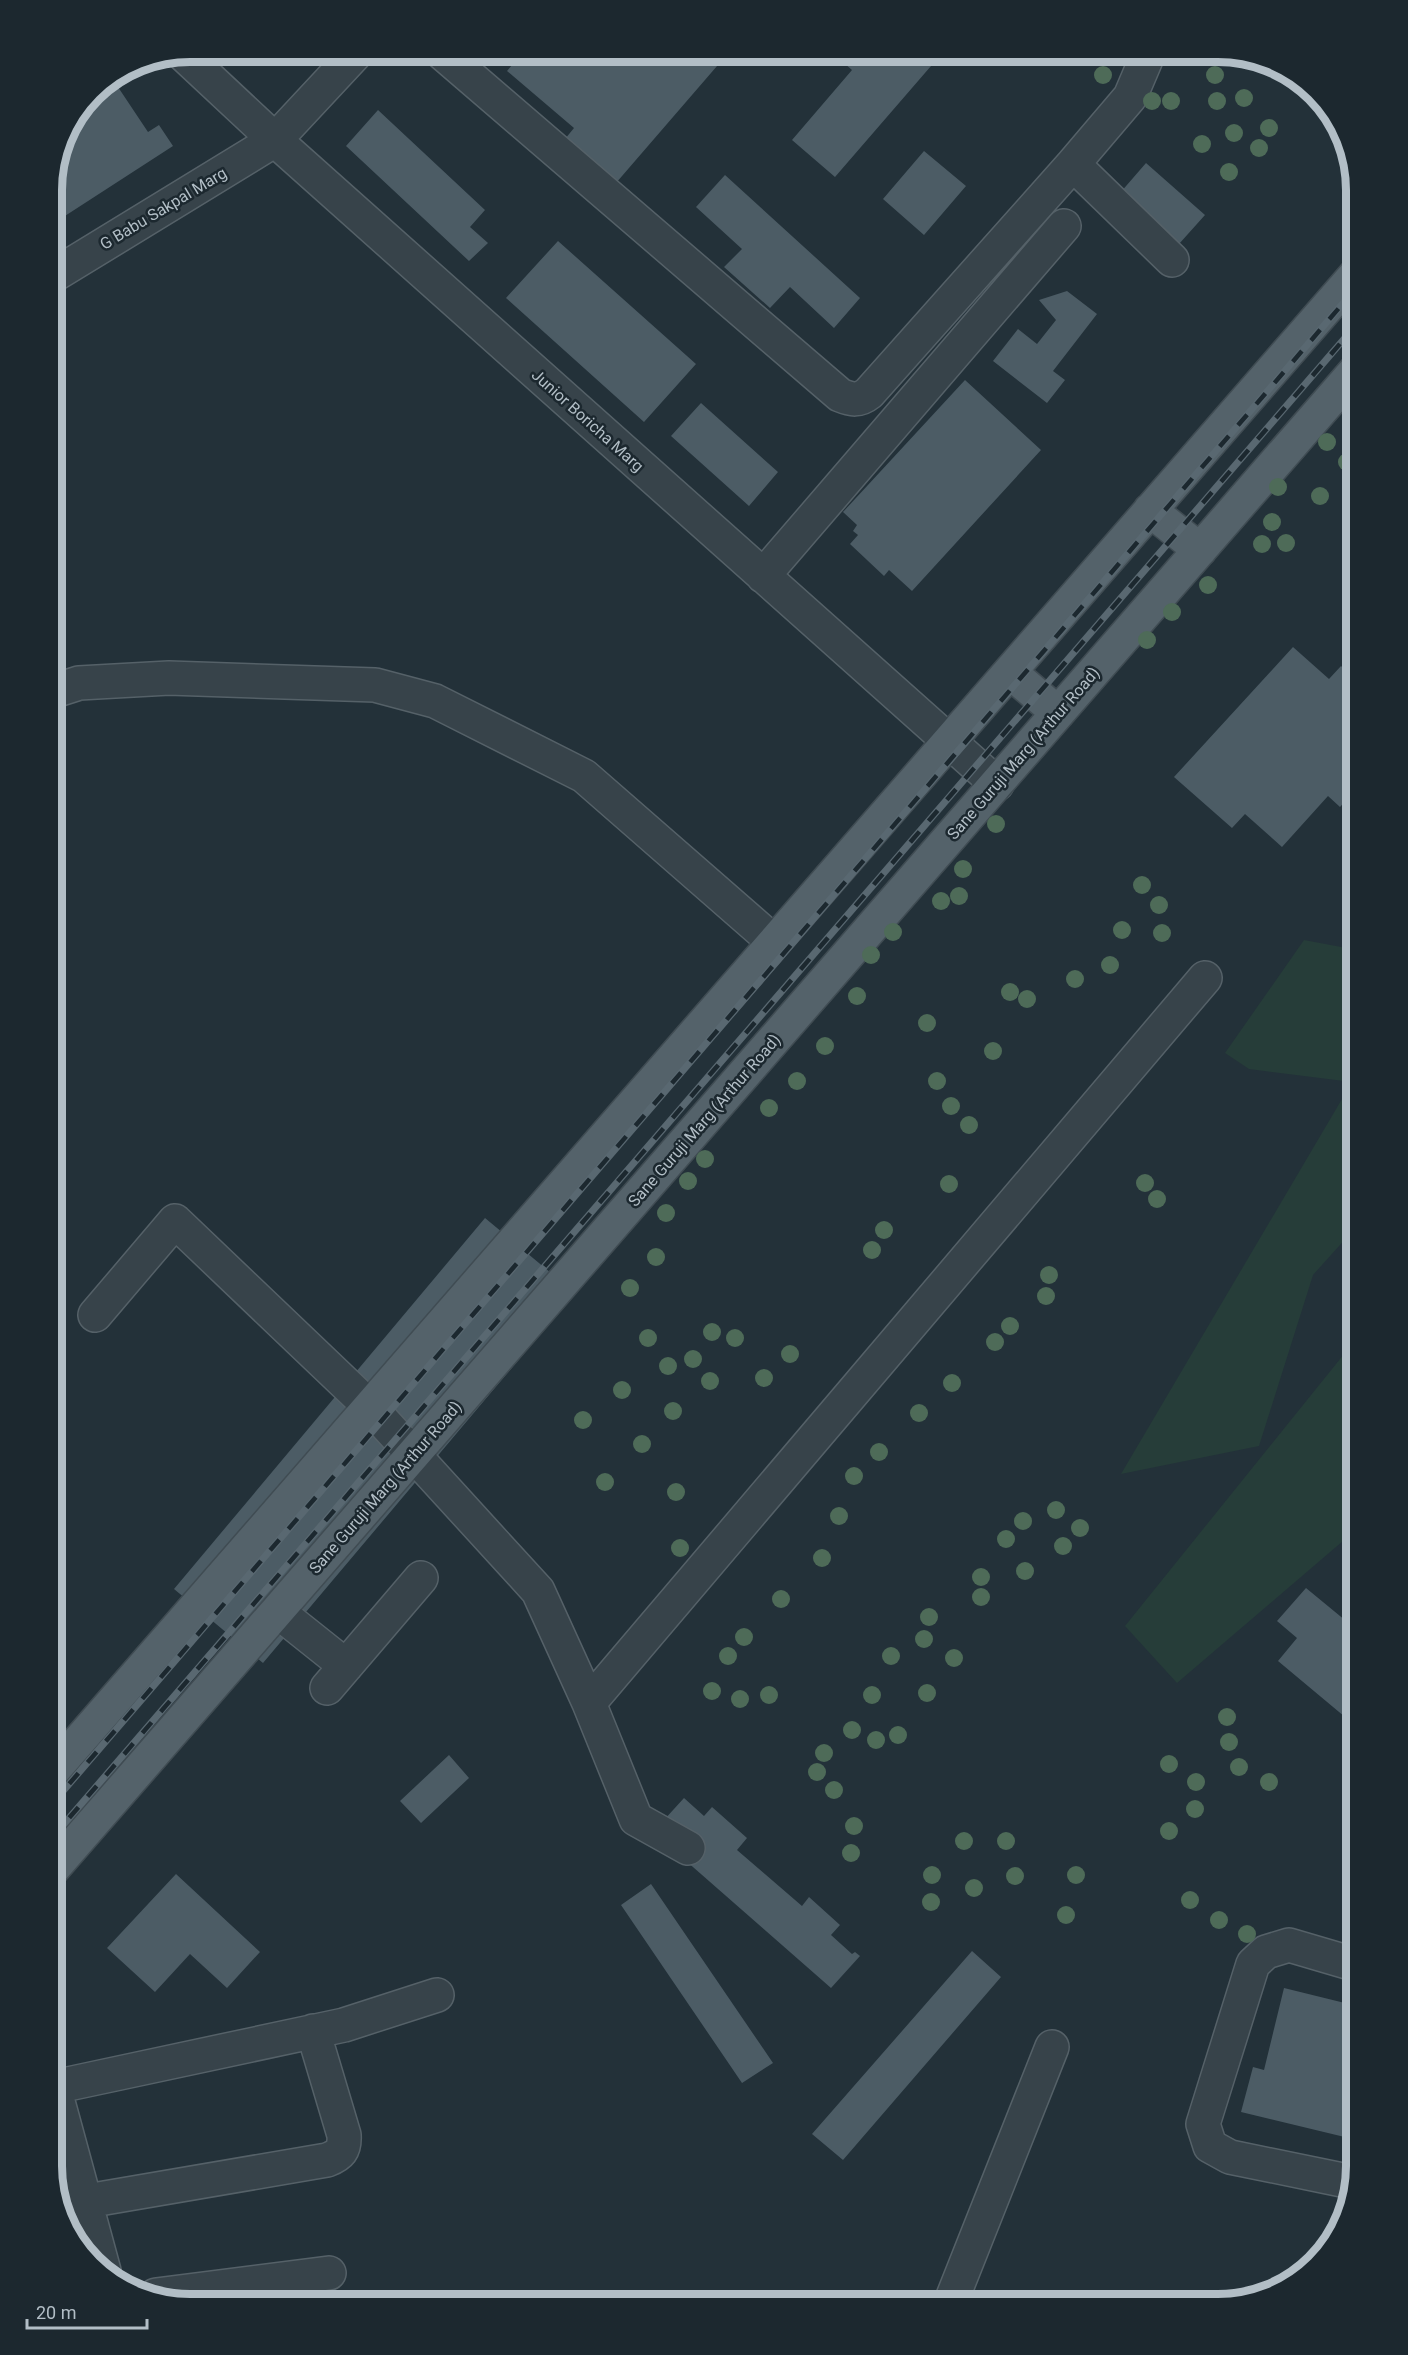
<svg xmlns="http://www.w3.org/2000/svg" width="1408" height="2355" viewBox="0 0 1408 2355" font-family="Roboto,sans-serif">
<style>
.green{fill:#263d39}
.building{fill:#4c5c65}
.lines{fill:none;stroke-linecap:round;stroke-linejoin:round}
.minor-casing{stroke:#556168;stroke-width:36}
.major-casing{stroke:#404c53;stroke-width:36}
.minor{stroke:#37434a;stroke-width:33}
.major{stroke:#54626a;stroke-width:33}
.rail-casing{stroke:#596871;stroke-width:7}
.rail{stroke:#1c282f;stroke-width:4.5;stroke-dasharray:14;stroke-linecap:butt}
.tree{fill:#4e6b58}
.labels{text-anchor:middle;stroke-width:5;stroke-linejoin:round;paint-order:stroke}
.street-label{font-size:16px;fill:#b2bec6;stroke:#1c282f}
.rim{fill:none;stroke:#b2bec6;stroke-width:8}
</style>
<rect width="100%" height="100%" fill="#233139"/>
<!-- green -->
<path class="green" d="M1304,940L1357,950V1226L1313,1275L1259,1446L1121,1474L1352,1082L1249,1069L1225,1053Z
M1357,1338V1529L1177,1683L1125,1626Z"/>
<!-- building -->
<path class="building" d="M524,51H730L616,183L565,139L574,128L507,71Z
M842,51H944L835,177L792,140L852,70L837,57Z
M1269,65L1296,75L1344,132Z
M112,78L148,132L159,125L173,146L51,225V181L59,146L68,141L63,134L92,91Z
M378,110L485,210L470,227L488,243L469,261L346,146Z
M924,151L966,186L924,235L883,199Z
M1146,163L1205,215L1179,244L1120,193Z
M725,175L860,298L834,328L790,287L770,308L724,267L742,249L696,207Z
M558,241L696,364L644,422L506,298Z
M1067,291L1097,314L1053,371L1065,380L1047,403L993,361L1018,329L1037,344L1056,320L1039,300Z
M965,380L1041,450L912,591L889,570L884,576L850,544L858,535L853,531L857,525L843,512Z
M701,403L778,472L749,506L671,436Z
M1293,647L1329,679L1341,666L1357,680V788L1340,807L1328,796L1282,847L1245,814L1232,828L1174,777Z
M485,1218L575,1293L263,1663L174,1589Z
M1306,1588L1357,1630V1727L1278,1661L1297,1638L1277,1621Z
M449,1755L469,1778L421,1823L400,1801Z
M684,1798L704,1816L712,1807L747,1838L737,1850L802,1906L809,1897L840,1925L831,1935L852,1954L855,1952L860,1956L831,1988L653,1832Z
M176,1874L260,1952L227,1988L190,1954L155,1992L107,1948Z
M651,1884L773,2063L742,2083L621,1905Z
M972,1951L1001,1977L843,2160L812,2134Z
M1284,1988L1357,2006V2140L1241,2112L1253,2067L1264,2070Z
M59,2199H61L72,2234L65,2226Z"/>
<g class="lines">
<defs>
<path id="minor" d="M440,51L840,395C852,400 859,401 869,393L1073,164L1172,260
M182,53L275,140L997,784
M1073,164L1130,97L1147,57L1146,51
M51,277L275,140L358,51
M763,576L1064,226
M51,692L79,683L169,678L375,685L435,701L584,776L774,942
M95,1315L175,1221L370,1407L538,1591L589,1703L1205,978
M277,1611L346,1666
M327,1688L421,1578
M589,1703L636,1819L688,1848
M54,2087L344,2025L437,1995
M51,2089L54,2087L104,2271
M1352,2182L1230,2157L1210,2146L1203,2124L1253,1964L1266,1952L1289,1945L1357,1965
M87,2201L327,2160C340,2155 345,2150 344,2135L313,2031
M156,2295L329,2273
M950,2304L1052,2047"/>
<path id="major" d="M1150,510L1200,550
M1010,672L1058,713
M51,1773L1357,273
M51,1871L1357,369"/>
</defs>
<!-- minor casing -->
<use href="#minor" class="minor-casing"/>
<!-- major casing -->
<use href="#major" class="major-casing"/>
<!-- minor -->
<use href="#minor" class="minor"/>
<!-- major -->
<use href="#major" class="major"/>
<defs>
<path id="rail" d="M51,1805L1357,287
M51,1839L1357,324"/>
</defs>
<!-- rail casing -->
<use href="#rail" class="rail-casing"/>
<!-- rail -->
<use href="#rail" class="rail"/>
</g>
<!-- trees -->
<g class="tree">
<circle cx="1103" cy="75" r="9"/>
<circle cx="1215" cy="75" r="9"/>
<circle cx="1244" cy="98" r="9"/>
<circle cx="1152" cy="101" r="9"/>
<circle cx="1171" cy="101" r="9"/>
<circle cx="1217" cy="101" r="9"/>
<circle cx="1269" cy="128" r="9"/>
<circle cx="1234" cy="133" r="9"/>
<circle cx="1202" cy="144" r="9"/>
<circle cx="1259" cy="148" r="9"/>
<circle cx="1229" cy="172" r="9"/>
<circle cx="1327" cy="442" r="9"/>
<circle cx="1347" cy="462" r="9"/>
<circle cx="1278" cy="487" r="9"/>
<circle cx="1320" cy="496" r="9"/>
<circle cx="1272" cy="522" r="9"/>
<circle cx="1286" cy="543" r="9"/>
<circle cx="1262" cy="544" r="9"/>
<circle cx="1208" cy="585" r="9"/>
<circle cx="1172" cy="612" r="9"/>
<circle cx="1147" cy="640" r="9"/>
<circle cx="996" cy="824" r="9"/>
<circle cx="963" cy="869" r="9"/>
<circle cx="1142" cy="885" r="9"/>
<circle cx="959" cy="896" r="9"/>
<circle cx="941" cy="901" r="9"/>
<circle cx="1159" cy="905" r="9"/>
<circle cx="1122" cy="930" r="9"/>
<circle cx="893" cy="932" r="9"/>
<circle cx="1162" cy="933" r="9"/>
<circle cx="871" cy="955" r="9"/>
<circle cx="1110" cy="965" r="9"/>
<circle cx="1075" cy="979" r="9"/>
<circle cx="1010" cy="992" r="9"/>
<circle cx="857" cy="996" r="9"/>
<circle cx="1027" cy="999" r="9"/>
<circle cx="927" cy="1023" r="9"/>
<circle cx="825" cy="1046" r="9"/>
<circle cx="993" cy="1051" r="9"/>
<circle cx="797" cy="1081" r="9"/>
<circle cx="937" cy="1081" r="9"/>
<circle cx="951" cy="1106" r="9"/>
<circle cx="769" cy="1108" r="9"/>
<circle cx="969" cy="1125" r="9"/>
<circle cx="705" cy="1159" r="9"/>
<circle cx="688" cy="1181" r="9"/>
<circle cx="1145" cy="1183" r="9"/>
<circle cx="949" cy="1184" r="9"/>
<circle cx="1157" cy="1199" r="9"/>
<circle cx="666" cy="1213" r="9"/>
<circle cx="884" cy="1230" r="9"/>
<circle cx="872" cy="1250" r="9"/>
<circle cx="656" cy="1257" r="9"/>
<circle cx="1049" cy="1275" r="9"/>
<circle cx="630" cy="1288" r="9"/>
<circle cx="1046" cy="1296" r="9"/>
<circle cx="1010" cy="1326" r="9"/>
<circle cx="712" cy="1332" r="9"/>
<circle cx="648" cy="1338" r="9"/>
<circle cx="735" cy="1338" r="9"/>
<circle cx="995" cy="1342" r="9"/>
<circle cx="790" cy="1354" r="9"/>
<circle cx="693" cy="1359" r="9"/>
<circle cx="668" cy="1366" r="9"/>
<circle cx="764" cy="1378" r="9"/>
<circle cx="710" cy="1381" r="9"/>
<circle cx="952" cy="1383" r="9"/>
<circle cx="622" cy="1390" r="9"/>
<circle cx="673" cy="1411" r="9"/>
<circle cx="919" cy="1413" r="9"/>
<circle cx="583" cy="1420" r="9"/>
<circle cx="642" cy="1444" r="9"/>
<circle cx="879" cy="1452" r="9"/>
<circle cx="854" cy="1476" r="9"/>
<circle cx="605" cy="1482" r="9"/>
<circle cx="676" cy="1492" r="9"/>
<circle cx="1056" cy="1510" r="9"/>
<circle cx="839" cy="1516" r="9"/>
<circle cx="1023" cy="1521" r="9"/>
<circle cx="1080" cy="1528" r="9"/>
<circle cx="1006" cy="1539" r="9"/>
<circle cx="1063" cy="1546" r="9"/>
<circle cx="680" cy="1548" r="9"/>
<circle cx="822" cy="1558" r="9"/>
<circle cx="1025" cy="1571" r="9"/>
<circle cx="981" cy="1577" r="9"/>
<circle cx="981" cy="1597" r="9"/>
<circle cx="781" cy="1599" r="9"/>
<circle cx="929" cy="1617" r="9"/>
<circle cx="744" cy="1637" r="9"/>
<circle cx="924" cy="1639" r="9"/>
<circle cx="728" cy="1656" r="9"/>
<circle cx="891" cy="1656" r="9"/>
<circle cx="954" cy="1658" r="9"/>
<circle cx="712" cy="1691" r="9"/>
<circle cx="927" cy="1693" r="9"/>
<circle cx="769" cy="1695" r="9"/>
<circle cx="872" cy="1695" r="9"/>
<circle cx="740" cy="1699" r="9"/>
<circle cx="1227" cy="1717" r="9"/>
<circle cx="852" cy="1730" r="9"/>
<circle cx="898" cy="1735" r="9"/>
<circle cx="876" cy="1740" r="9"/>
<circle cx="1229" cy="1742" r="9"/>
<circle cx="824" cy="1753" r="9"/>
<circle cx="1169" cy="1764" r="9"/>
<circle cx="1239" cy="1767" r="9"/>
<circle cx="817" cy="1772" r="9"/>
<circle cx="1196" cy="1782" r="9"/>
<circle cx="1269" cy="1782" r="9"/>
<circle cx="834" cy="1790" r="9"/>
<circle cx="1195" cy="1809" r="9"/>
<circle cx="854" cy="1826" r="9"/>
<circle cx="1169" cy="1831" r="9"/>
<circle cx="964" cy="1841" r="9"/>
<circle cx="1006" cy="1841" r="9"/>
<circle cx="851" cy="1853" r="9"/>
<circle cx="932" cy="1875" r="9"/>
<circle cx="1076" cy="1875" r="9"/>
<circle cx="1015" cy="1876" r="9"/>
<circle cx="974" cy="1888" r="9"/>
<circle cx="1190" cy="1900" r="9"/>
<circle cx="931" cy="1902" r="9"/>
<circle cx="1066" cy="1915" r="9"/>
<circle cx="1219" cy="1920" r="9"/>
<circle cx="1247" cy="1934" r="9"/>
</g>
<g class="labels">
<!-- street labels -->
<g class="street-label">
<text transform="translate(163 208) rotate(-31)" y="6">G Babu Sakpal Marg</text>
<text transform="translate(588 420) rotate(42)" y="6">Junior Boricha Marg</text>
<text transform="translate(1023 753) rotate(-49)" y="6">Sane Guruji Marg (Arthur Road)</text>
<text transform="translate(704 1120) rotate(-49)" y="6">Sane Guruji Marg (Arthur Road)</text>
<text transform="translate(385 1487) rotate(-49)" y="6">Sane Guruji Marg (Arthur Road)</text>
</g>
</g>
<!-- crop -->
<path d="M0 0H1408V2355H0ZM190 62H1218A128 128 0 0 1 1346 190V2166A128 128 0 0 1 1218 2294H190A128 128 0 0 1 62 2166V190A128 128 0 0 1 190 62Z" fill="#1c282f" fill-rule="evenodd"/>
<path class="rim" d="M190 62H1218A128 128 0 0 1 1346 190V2166A128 128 0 0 1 1218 2294H190A128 128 0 0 1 62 2166V190A128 128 0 0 1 190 62Z"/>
<!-- scale -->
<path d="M27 2319v9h120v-9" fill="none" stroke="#b2bec6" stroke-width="3"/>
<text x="36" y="2319" font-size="18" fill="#b2bec6" stroke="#1c282f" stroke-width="4.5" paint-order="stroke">20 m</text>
</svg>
